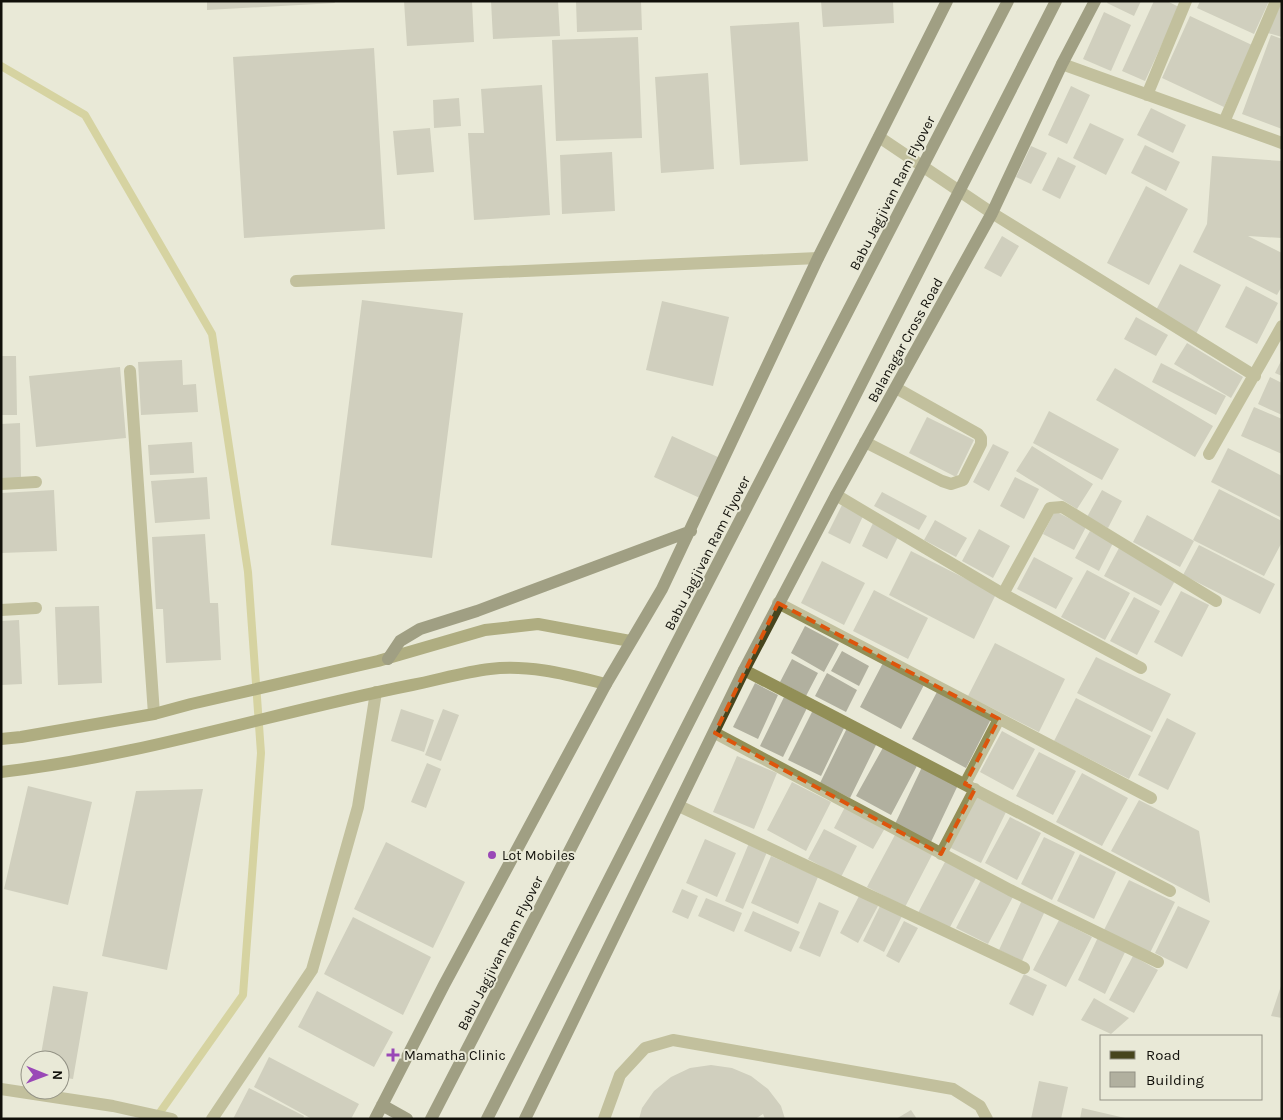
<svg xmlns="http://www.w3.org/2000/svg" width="1283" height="1120" viewBox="0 0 1283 1120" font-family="Karla,sans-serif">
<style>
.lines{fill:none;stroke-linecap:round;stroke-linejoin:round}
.stream{stroke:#beb961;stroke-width:8}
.building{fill:#b1b09f}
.lane{stroke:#928f57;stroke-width:12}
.street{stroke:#928f57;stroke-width:12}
.secondary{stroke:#68641a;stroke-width:12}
.primary{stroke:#47451e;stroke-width:12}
.marked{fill:none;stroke:#dd550c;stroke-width:4;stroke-dasharray:10 6;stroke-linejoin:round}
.poi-dot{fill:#9a48b7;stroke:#e9e9d7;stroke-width:2}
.labels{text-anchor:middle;stroke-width:4;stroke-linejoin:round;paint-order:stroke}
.street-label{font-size:14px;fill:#11100a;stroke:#e9e9d7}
.poi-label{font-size:14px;fill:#11100a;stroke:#e9e9d7;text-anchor:start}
</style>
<rect width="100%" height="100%" fill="#e9e9d7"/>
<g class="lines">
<!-- stream -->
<path class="stream" d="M1,66L85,115L212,334L248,572L261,753L243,995L156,1118"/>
</g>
<!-- building -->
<path class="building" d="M207,1H334L335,3L207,10Z
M404,1H472L474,42L407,46Z
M491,1H558L560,36L493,39Z
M576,1H641L642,30L577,32Z
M821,1H893L894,23L823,27Z
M1108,1H1141L1134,16L1107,3Z
M1154,1H1167L1179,7L1145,81L1122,71Z
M1200,1H1269L1254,34L1197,8Z
M1282,1V37L1268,33Z
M1104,12L1131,25L1111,71L1083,59Z
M1190,16L1252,45L1224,107L1162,78Z
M799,22L808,161L740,165L730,26Z
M1271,35L1282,39V129L1242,114Z
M638,37L642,138L556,141L552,40Z
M374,48L385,229L244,238L233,57Z
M708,73L714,169L661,173L655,77Z
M542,85L550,215L474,220L468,133H484L481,89Z
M1071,86L1090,95L1067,144L1048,135Z
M459,98L461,126L434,128L433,100Z
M1151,108L1186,125L1173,153L1137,135Z
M1090,123L1124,139L1106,175L1073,158Z
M430,128L434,172L397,175L393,131Z
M1145,145L1180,162L1166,191L1131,173Z
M1031,146L1047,153L1031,184L1016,177Z
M612,152L615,211L562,214L560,155Z
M1212,156L1282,161V238L1248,236L1282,253V286L1277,295L1193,252L1207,224Z
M1058,157L1076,166L1060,199L1042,190Z
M1146,186L1188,209L1149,285L1107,263Z
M1002,236L1019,246L1001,277L984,268Z
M1180,264L1221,285L1196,334L1155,312Z
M1246,286L1278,303L1257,344L1225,327Z
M362,300L463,313L432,558L331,545Z
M662,301L729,317L713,386L646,370Z
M1136,317L1168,335L1156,356L1124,339Z
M1187,343L1243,377L1231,398L1174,364Z
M1,356H16L17,415H1Z
M1282,359V376L1275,373Z
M182,360L183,385L196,384L198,412L141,415L138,362Z
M1161,363L1226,396L1216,415L1152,382Z
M120,367L126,438L36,447L29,376Z
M1115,368L1213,426L1195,457L1096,400Z
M1270,377L1282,383V415L1258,404Z
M1254,407L1282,419V454L1241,436Z
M1049,411L1119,449L1102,480L1033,443Z
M927,417L974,440L956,477L909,453Z
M20,423L21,478H1V424Z
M672,436L720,458L702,499L654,477Z
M192,442L194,473L150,475L148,445Z
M993,444L1009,452L989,491L973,482Z
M1032,446L1093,484L1077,509L1016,471Z
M1228,448L1282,476L1280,517L1211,482Z
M207,477L210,519L155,523L151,481Z
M1015,477L1039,489L1024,519L1000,506Z
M1219,489L1282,521V542L1264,576L1193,540Z
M54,490L57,551L1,553V493Z
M1102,490L1122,501L1108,528L1087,517Z
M882,492L927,516L919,530L874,506Z
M843,503L864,514L850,544L828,533Z
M1055,511L1086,527L1074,550L1043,534Z
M1147,515L1194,541L1180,567L1133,542Z
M935,520L967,538L956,557L924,540Z
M873,523L899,535L887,559L862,546Z
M979,529L1010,546L993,578L962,561Z
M1090,531L1113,543L1099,571L1075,558Z
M205,534L210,603H218L221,660L166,663L163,609H156L152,537Z
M1199,545L1275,584L1260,614L1183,575Z
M1119,548L1176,579L1161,606L1104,576Z
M911,551L996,594L974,639L889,595Z
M1034,557L1073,578L1056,609L1017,589Z
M822,561L865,583L844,625L801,603Z
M1087,570L1130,593L1105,640L1061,617Z
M874,590L928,618L908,659L853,631Z
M1181,591L1209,605L1182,657L1154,642Z
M1134,597L1160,611L1137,655L1110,641Z
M99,606L102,683L58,685L55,607Z
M19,620L22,684L1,685V621Z
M805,626L839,644L824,672L791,653Z
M995,643L1065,679L1039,732L968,696Z
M842,651L869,666L859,686L831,671Z
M1096,657L1171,694L1152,732L1077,693Z
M792,659L818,673L806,696L780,682Z
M884,661L925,683L901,729L860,707Z
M827,673L857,690L846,712L815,696Z
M755,683L778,695L758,739L733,727Z
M938,690L991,719L966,768L912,739Z
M784,697L807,708L783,757L760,746Z
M1076,698L1151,736L1129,779L1054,741Z
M814,708L846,724L821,776L788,760Z
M401,709L434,720L424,752L391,741Z
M443,709L459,715L441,761L425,755Z
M1167,718L1196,733L1168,790L1138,775Z
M847,728L877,743L850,798L820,783Z
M1002,731L1035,749L1013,790L980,772Z
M885,744L919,762L891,815L856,796Z
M1039,752L1076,771L1053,815L1016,796Z
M737,756L777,773L754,829L713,812Z
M427,763L441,769L426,808L411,802Z
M922,767L958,785L931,842L895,824Z
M1082,773L1128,798L1102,846L1056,822Z
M792,782L831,802L806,851L767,830Z
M28,786L92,802L68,905L4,889Z
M203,789L167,970L102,956L136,791Z
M974,796L1006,812L981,863L949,847Z
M1139,800L1199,831L1210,903L1111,851Z
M845,807L885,828L873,849L834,828Z
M1010,817L1041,833L1017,880L985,863Z
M824,829L857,846L841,877L808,859Z
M896,833L933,853L905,907L867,887Z
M1044,837L1075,852L1052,900L1021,884Z
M705,839L736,853L717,897L686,883Z
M386,842L465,882L433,948L354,909Z
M749,843L767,852L743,909L725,901Z
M1080,854L1116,872L1094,919L1057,901Z
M771,856L818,877L798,924L751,903Z
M946,860L977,876L949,929L918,913Z
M982,878L1014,895L988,944L956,928Z
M1129,880L1175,902L1149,955L1103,932Z
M682,889L698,896L688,919L672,912Z
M859,896L878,906L858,943L840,933Z
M706,898L742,913L734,932L698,916Z
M1022,900L1045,911L1022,961L999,950Z
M819,902L839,911L820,957L799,948Z
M880,906L902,916L884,952L863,941Z
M1178,906L1210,921L1187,969L1155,953Z
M753,911L800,932L791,952L744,931Z
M353,917L431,957L403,1015L324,974Z
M1059,920L1092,937L1066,987L1033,970Z
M904,921L918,928L899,963L886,956Z
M1099,935L1127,948L1105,994L1078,980Z
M1133,956L1158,970L1134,1013L1109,1000Z
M1024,974L1047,985L1033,1016L1009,1004Z
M53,986L88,992L73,1079L60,1077V1060H40Z
M1281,986H1282V1018L1271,1016Z
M317,991L393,1032L374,1067L298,1027Z
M1094,998L1129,1018L1111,1034L1081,1020Z
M269,1057L359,1104L351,1119H312L254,1087Z
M711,1065L732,1068L751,1076L768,1089L781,1106L785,1119H765L763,1114L755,1119H639L642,1108L654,1091L671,1077L690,1068Z
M1039,1081L1068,1087L1061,1119H1031Z
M249,1088L304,1116L303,1119H233Z
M1082,1108L1125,1118V1119H1080Z
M911,1110L917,1119H896Z"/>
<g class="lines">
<!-- lane -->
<path class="lane" d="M865,442L942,481L951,484L963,480L981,444V438L978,434L896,388
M604,1119L620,1075L645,1048L673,1040L953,1089L980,1106L987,1119"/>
<!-- street -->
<path class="street" d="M1062,64L1282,143
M1147,95L1186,1
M1224,122L1276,1
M879,137L992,213L1255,376
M296,281L818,258
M130,371L154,714
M1209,454L1282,326
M1,484L36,482
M836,495L1003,594L1141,668
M1003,594L1050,508L1062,507L1216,601
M778,603L1151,798
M1,610L36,608
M744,670L1170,891
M715,733L1010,890L1158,962
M965,784L999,719
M679,806L1024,968
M941,854L975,789
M1,1089L113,1106L172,1119
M212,1119L312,970L358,807L376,692"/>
<!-- secondary -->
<path class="secondary" d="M1,739L21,737L154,714L191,704L378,661L485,630L538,624L630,641
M1,772C141,756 275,712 412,685C438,680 464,672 490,669C529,664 569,675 606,684"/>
<!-- primary -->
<path class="primary" d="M388,659L400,641L420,629L477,611L691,531
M382,1105L407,1119
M375,1119L444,985L606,684L662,589L818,258L947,1
M431,1119L1008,1
M487,1119L1056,1
M525,1119L744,670L836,495L992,213L1062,64L1095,1"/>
</g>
<!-- marked area -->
<path d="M0 0H1283V1120H0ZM778,603L999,719L965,784L975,789L941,854L715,733Z" fill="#e9e9d7" fill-opacity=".55" fill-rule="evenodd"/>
<path class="marked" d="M778,603L999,719L965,784L975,789L941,854L715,733Z"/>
<!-- markers -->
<g class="poi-dot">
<circle cx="492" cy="855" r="5"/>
<path d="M390.5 1047.5h5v5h5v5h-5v5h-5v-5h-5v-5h5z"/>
</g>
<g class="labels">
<!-- street labels -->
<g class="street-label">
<text transform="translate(892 193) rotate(-63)" y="5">Babu Jagjivan Ram Flyover</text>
<text transform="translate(905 340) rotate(-61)" y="5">Balanagar Cross Road</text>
<text transform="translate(707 553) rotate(-63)" y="5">Babu Jagjivan Ram Flyover</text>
<text transform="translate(500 953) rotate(-63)" y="5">Babu Jagjivan Ram Flyover</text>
</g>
<!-- poi labels -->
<g class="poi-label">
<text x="502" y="860">Lot Mobiles</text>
<text x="404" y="1060">Mamatha Clinic</text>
</g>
</g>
<!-- border -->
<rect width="1283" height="1120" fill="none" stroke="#11100a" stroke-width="5"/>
<!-- legend -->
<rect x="1100" y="1035" width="162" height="65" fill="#e9e9d7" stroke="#939285"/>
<rect x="1110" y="1051" width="25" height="8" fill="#47451e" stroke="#939285"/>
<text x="1146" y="1060" font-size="15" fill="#11100a">Road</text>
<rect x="1110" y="1072" width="25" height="15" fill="#b1b09f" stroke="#939285"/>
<text x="1146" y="1085" font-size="15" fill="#11100a">Building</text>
<!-- north arrow -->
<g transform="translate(45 1075) rotate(91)"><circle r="24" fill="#e9e9d7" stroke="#939285"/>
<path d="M0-4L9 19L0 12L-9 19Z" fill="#9a48b7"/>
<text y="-8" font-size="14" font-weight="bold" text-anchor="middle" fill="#11100a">N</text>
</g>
</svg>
